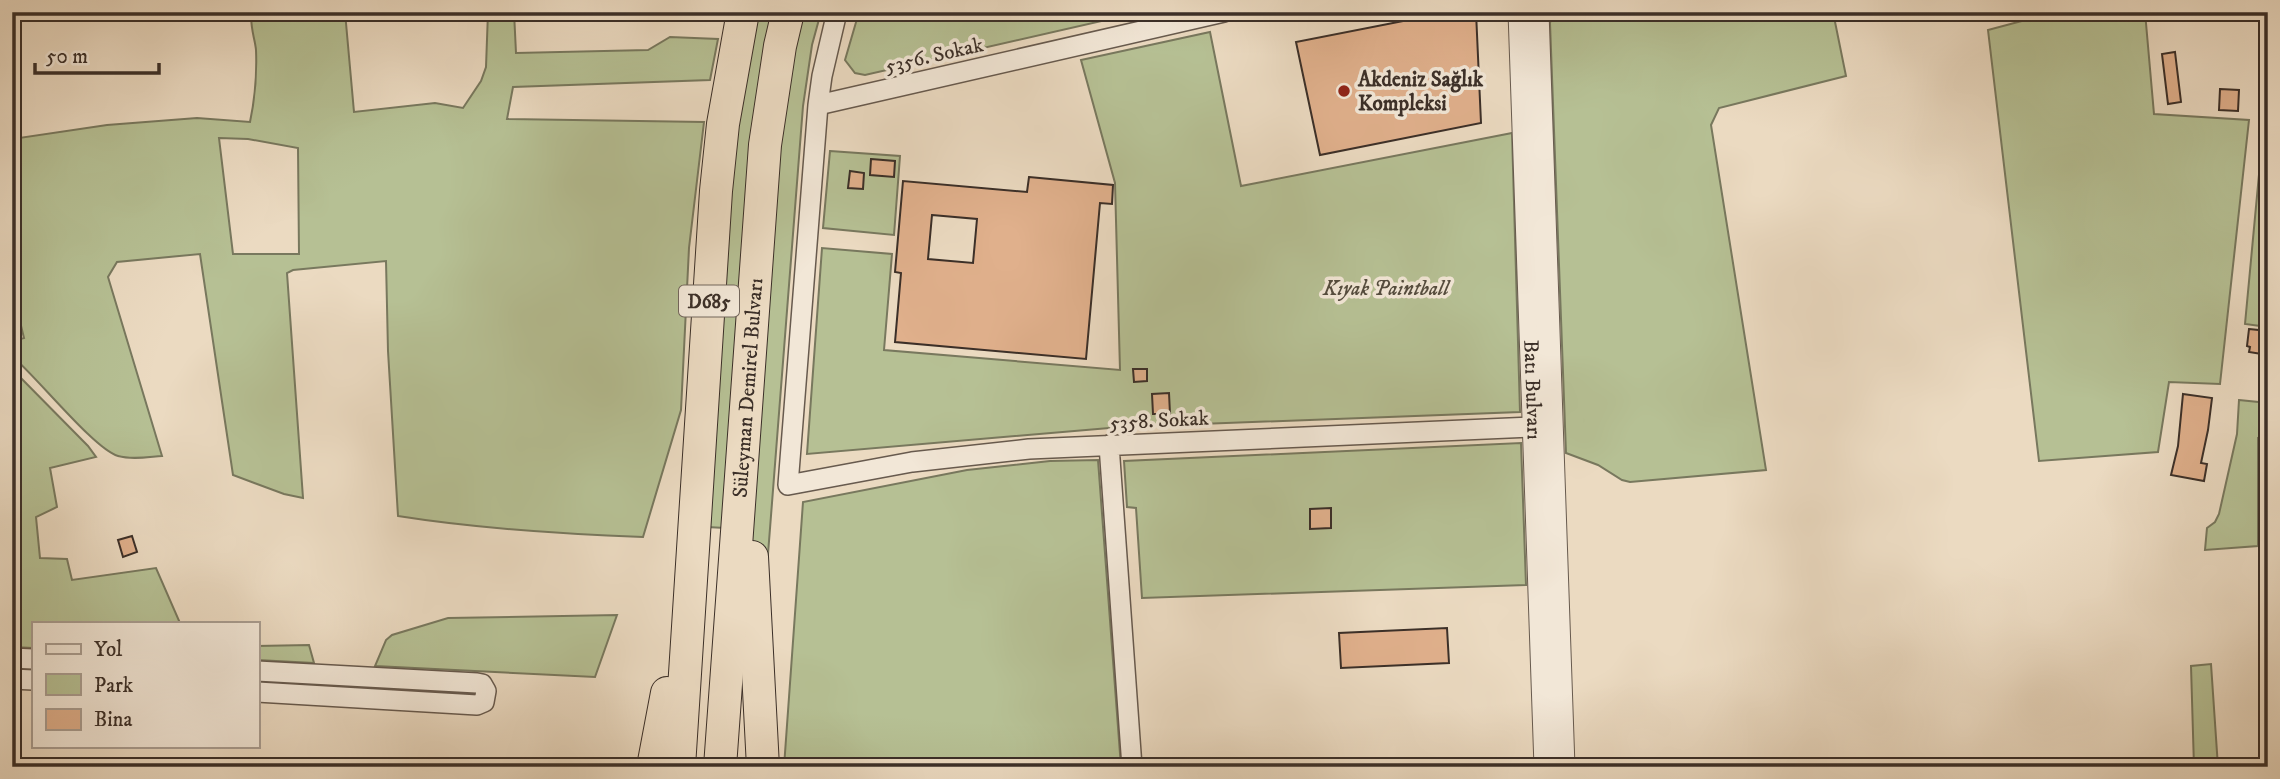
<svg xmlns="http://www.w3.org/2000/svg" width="2280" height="779" viewBox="0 0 2280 779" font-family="'IM FELL DW Pica',serif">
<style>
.green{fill:#b6c094;stroke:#78785e;stroke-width:2;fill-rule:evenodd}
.building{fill:#e0b08c;stroke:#3b2f28;stroke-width:2;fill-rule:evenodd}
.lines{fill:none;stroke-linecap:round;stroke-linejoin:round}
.minor-casing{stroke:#675a4e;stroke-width:22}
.tertiary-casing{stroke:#675a4e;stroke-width:25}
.trunk-casing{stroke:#3b2f28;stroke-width:34}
.minor{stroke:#f2e7d7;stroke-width:19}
.tertiary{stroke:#f2e7d7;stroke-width:23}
.trunk{stroke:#ebdac1;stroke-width:32}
.poi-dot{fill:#8f2418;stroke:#f2e7d7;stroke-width:2.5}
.labels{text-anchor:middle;stroke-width:7;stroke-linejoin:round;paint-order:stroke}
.shield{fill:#f2e7d7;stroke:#72665c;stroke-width:2}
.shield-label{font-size:19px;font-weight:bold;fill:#3b2f28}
.street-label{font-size:21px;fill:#3b2f28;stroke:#f2e7d7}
.poi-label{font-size:21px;font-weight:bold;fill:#3b2f28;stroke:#f2e7d7;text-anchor:start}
.park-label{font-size:21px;font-style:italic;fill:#544c3e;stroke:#f2e7d7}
</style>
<rect width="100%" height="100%" fill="#ebdac1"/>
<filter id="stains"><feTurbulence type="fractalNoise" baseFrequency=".00286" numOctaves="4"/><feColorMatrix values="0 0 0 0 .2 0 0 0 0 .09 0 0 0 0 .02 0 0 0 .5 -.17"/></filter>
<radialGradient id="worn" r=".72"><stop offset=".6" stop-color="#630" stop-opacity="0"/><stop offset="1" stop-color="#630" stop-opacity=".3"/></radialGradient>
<!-- green -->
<path class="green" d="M252,12H345L354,112L435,103L463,108L481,81L486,67L488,12H514L516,53L648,50L670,37L718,39L710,80L513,87L507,119L704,122L689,248L681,410L643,537C561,534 480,529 398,516L388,351L386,261L293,270L287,273L303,498L284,494L233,475L200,254L117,262L108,277L162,456C148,457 132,460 118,456C94,449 37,377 12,356V341L24,338L12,289V139L107,125L197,118L250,122C255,98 257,74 256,50C255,38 249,25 252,12ZM219,138L248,139L298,148L299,254H233Z
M754,12H777L725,528L707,527L726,203Z
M802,12H821L812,45L803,106L758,682L751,547L780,149L789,75Z
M859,12H1128V15L865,75L855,73L845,60Z
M1553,12H1833L1846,76L1719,108L1711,125L1766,470L1630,482L1622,480L1598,465L1566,453L1550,23Z
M2070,12H2145L2154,114L2249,120L2220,384L2169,382L2158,452L2039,461L1988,30L2033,18Z
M1210,32L1241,186L1512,133L1520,412L1121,427L807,454L822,248L892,254L884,350L1120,370L1115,183L1081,60Z
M830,151L900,156L894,235L823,228Z
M2260,164L2268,173V327L2245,324Z
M12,369L88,446L96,457L50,468L57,507L36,517L40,558L67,559L72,580L156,568L180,623H33V648L12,647V474L15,473L12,466Z
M2239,400L2268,403V437L2258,438V546L2205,550L2207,528L2215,522L2219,514L2237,434Z
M1521,443L1526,585L1142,598L1136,508L1127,507L1124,461Z
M1098,460L1121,767H784L803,502L967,470L1050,461Z
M617,615L595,677L375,666L386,640L392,635L448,618Z
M309,645L314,663L257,660V646Z
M2211,664L2218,767H2194L2191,666Z"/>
<!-- building -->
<path class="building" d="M1449,12H1476L1481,123L1320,155L1296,42Z
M2175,52L2181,102L2168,104L2162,54Z
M2220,89L2239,90L2238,111L2219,110Z
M871,159L895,161L894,177L870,175Z
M850,171L864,173L863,189L848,188Z
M1029,177L1113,185L1112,204L1100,203L1086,359L895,342L901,273L895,272L903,181L1027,192ZM932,215L977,219L973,263L928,259Z
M2249,329L2268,331V355L2249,352L2250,347L2247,346Z
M1133,369H1147V381L1134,382Z
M1169,393L1170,414H1153L1152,394Z
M2183,394L2212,398L2208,430L2201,463L2207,464L2204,481L2171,475L2178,446Z
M1331,508V528L1310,529V509Z
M132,536L137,552L123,557L118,540Z
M1447,628L1449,663L1341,668L1339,633Z"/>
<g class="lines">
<defs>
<path id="minor" d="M837,12L822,76L818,105L788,485L912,462L1029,449L1534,427
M818,105L1224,12
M1109,445L1132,767
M12,658L33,659
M257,671L477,683L482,684L486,691L484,702L477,705L257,692
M12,679L33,680"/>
<g id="tertiary">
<path id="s1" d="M1520,12L1546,767"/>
<path d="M1537,12L1563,767"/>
</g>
<g id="trunk">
<path d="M752,557L763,767"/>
<path d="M653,767L667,693"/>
<path d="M679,767L716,191L723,124L743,12"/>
<path id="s2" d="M720,767L765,145L780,46L788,12"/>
</g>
</defs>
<!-- minor casing -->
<use href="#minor" class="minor-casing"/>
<!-- tertiary casing -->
<use href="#tertiary" class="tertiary-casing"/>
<!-- trunk casing -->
<use href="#trunk" class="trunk-casing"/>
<!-- minor -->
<use href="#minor" class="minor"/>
<!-- tertiary -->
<use href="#tertiary" class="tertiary"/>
<!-- trunk -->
<use href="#trunk" class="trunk"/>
</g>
<!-- markers -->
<circle class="poi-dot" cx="1344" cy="91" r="7"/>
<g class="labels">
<!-- shield labels -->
<rect class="shield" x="679" y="285.5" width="60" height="31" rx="5"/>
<g class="shield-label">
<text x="709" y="308">D685</text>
</g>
<!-- street labels -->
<g class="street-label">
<text transform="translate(934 55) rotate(-13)" y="7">5356. Sokak</text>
<text dy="7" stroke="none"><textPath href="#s2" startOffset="380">Süleyman Demirel Bulvarı</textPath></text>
<text dy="7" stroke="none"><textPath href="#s1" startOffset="378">Batı Bulvarı</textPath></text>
<text transform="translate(1159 420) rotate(-3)" y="7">5358. Sokak</text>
</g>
<!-- poi labels -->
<g class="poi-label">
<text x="1358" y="86">Akdeniz Sağlık<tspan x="1358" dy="24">Kompleksi</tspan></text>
</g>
<!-- park labels -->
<g class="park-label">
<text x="1386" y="295">Kıyak Paintball</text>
</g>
</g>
<!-- margin -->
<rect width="2280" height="779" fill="none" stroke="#ebdac1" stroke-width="42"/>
<rect x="14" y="14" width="2252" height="751" fill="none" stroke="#3b2f28" stroke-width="3.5"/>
<rect x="21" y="21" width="2238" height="737" fill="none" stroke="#3b2f28" stroke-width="2"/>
<!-- legend -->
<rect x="32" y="622" width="228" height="126" fill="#f2e7d7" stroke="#a99d91" stroke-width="2"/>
<rect x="46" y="644" width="35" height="10" fill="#f2e7d7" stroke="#a99d91" stroke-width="2"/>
<text x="94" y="656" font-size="21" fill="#3b2f28">Yol</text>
<rect x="46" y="674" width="35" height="21" fill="#b6c094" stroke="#a99d91" stroke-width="2"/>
<text x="94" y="692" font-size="21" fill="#3b2f28">Park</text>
<rect x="46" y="709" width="35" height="21" fill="#e0b08c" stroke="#a99d91" stroke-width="2"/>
<text x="94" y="726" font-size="21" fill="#3b2f28">Bina</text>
<!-- scale -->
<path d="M35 63v10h124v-10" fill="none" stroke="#3b2f28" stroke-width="3.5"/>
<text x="46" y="63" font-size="21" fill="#3b2f28" stroke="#f2e7d7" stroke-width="5" paint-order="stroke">50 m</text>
<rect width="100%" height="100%" filter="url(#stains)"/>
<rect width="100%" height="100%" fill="url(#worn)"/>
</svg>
